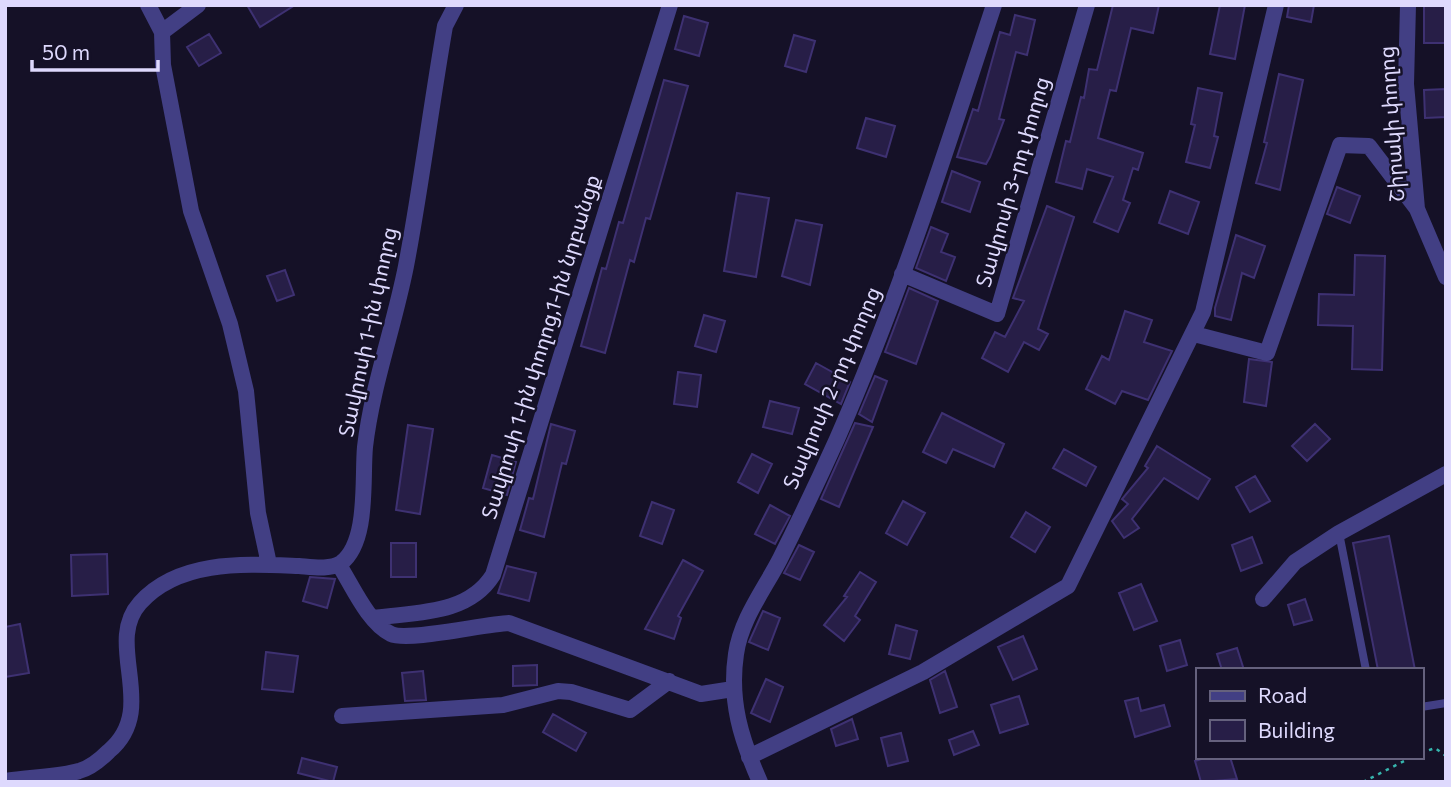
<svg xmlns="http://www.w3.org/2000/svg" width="1451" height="787" viewBox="0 0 1451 787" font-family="Commissioner,'Noto Sans Armenian',sans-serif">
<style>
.building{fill:#271e47;stroke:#3e3172;stroke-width:2}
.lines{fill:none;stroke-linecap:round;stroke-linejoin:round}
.path{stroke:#36b4ad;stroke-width:2.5;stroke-dasharray:3.5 5;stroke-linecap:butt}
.service{stroke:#423f84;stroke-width:8}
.minor{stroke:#423f84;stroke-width:16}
.labels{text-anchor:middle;stroke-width:5;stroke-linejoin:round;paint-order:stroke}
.street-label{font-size:21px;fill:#ded9fd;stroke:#151127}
</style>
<rect width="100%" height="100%" fill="#151127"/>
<!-- building -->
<path class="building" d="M247,5H295L260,27Z
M1113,5H1159L1153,33L1131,28L1116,91L1110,90L1098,138L1143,153L1138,170L1133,168L1123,200L1130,203L1118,232L1094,222L1113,177L1087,169L1082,189L1056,182L1066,141L1070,142L1081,97L1084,98L1089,69L1097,70Z
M1220,5H1245L1235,59L1210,54Z
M1289,5H1314L1311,22L1287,17Z
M1424,5H1446V43H1424Z
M1015,15L1035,20L1027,55L1016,52L999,119L1004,120L990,157L986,164L957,157L973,109L978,111L1000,32L1010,35Z
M684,16L708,23L699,56L675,49Z
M209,34L221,53L199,66L187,47Z
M794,35L815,41L806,72L785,66Z
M1279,74L1303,80L1280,190L1256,183L1267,143L1264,142Z
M664,80L688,86L650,219L646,218L634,262L630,260L605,353L581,346L602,268L606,269L619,222L623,223Z
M1198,88L1222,93L1214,136L1218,137L1210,168L1186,162L1195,125L1191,124Z
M1446,89V117L1425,118L1424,90Z
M866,118L895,126L886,157L857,148Z
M952,171L980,182L970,212L942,202Z
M1337,187L1360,196L1350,223L1327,214Z
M1170,191L1199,202L1188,234L1159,223Z
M737,193L769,198L756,277L724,271Z
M1047,206L1074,217L1038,329L1048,334L1039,350L1024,342L1008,372L982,358L995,332L1005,337L1024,301L1013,298Z
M796,220L822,225L810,285L782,276Z
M931,227L948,234L941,252L955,257L946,281L916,268Z
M1236,235L1265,246L1254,278L1242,273L1231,320L1215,316V308Z
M1355,255L1385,256L1382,370L1352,369L1353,326L1318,325L1319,294L1354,295Z
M285,270L294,295L277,301L267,276Z
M909,288L938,301L916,364L885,352Z
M1125,311L1152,320L1144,342L1172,351L1148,400L1122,391L1115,404L1086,389L1102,356L1109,360Z
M704,315L725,321L716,352L695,346Z
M1249,359L1272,362L1266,406L1244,402Z
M816,363L850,382L841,404L805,384Z
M678,372L701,375L697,407L674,404Z
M875,376L887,381L872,422L859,414Z
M770,401L799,408L792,434L763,427Z
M942,413L1004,444L994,467L953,449L946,463L923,452Z
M855,423L873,427L839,507L821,499Z
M551,424L575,431L566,464L562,463L544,537L520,530L529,498L533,499Z
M1315,424L1330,439L1307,461L1292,446Z
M408,425L433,429L420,514L396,510Z
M1157,446L1210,479L1198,499L1164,478L1132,519L1139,528L1124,538L1112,521L1128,504L1122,499L1148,468L1145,466Z
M1064,449L1096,467L1086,486L1053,468Z
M752,454L772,464L758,493L738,482Z
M492,455L516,462L507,495L483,488Z
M1255,476L1270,501L1250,512L1236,487Z
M903,501L925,513L907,545L886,533Z
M652,502L674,510L662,544L640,536Z
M770,505L790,516L775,544L755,534Z
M1026,512L1050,527L1035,552L1011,537Z
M1389,536L1415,670H1378L1353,543Z
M1252,537L1262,563L1241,571L1232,545Z
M391,543H416V577H391Z
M799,545L814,552L800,580L784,573Z
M107,554L108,594L72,596L71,555Z
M683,560L703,571L678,616L681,618L674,639L645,629Z
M507,566L536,573L529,601L498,593Z
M860,572L876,582L855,616L860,620L844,641L824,625L847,597L844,596Z
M310,577L335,579L327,608L303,601Z
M1141,584L1157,621L1134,630L1119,593Z
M1305,599L1312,620L1294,625L1288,605Z
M763,611L780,618L768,650L749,642Z
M20,624L29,673L5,677V627Z
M896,625L917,631L910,659L889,654Z
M1023,636L1037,669L1013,680L998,647Z
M1180,640L1187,665L1167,671L1160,646Z
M1237,648L1244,670H1222L1217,654Z
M266,652L298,656L293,692L262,689Z
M537,665V685L513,686V666Z
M423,671L426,700L405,701L402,673Z
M945,671L957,707L940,713L930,680Z
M766,679L783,687L770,722L751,713Z
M1019,696L1028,724L1000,733L991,705Z
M1138,698L1141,711L1164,705L1170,726L1135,737L1125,701Z
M553,714L586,733L576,751L543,732Z
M852,719L858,739L836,746L831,729Z
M973,731L979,745L954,755L949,740Z
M901,733L908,761L888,766L881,738Z
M1208,757H1230L1237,779L1201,782L1195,761Z
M302,758L337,767L333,782L298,773Z"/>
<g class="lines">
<!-- path -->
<path class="path" d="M1421,753L1435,748L1446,756
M1363,782L1412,757"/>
<!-- service -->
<path class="service" d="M1339,533L1366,670
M1421,707L1446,703"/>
<!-- minor -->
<path class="minor" d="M148,5L162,32L163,65L191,211L230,324L246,391L258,513L269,564
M1408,5L1406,84L1417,209L1446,277
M162,32L198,5
M902,274L997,314L1087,5
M1194,334L1267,353L1340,145L1369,146L1417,209
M339,565C352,585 368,623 391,634C408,642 484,624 509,623L701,694L733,689
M1263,599L1295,562L1339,533L1446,474
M373,618C416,612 468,615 493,575L670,5
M342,716L503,705L558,691L571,692L630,710L669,681
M749,757L923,672L1068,586L1203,312L1276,5
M5,781C27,777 60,777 79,771C91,768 101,759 109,751C160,708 103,644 140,603C179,559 247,564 299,566C312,567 330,570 341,563C369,542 362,479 365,447C372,386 394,327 406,266C421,187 431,106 445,26L456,5
M760,782C741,739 729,701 736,654C741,619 764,590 780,559C800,519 819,479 837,439C899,298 946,151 994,5"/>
</g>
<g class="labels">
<!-- street labels -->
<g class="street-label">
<text transform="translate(1392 124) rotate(-94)" y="7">Շիրակի փողոց</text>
<text transform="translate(1013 182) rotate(-74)" y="7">Տավրոսի 3-րդ փողոց</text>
<text transform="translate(368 332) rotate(-78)" y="7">Տավրոսի 1-ին փողոց</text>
<text transform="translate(541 347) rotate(-73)" y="7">Տավրոսի 1-ին փողոց,1-ին նրբանցք</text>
<text transform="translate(832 388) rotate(-67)" y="7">Տավրոսի 2-րդ փողոց</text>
</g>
</g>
<!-- border -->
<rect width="1451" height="787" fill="none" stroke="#ded9fd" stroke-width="14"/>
<!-- legend -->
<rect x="1196" y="668" width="228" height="91" fill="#151127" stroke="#65617d" stroke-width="2"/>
<rect x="1210" y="691" width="35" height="10" fill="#423f84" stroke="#65617d" stroke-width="2"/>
<text x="1258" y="703" font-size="21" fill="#ded9fd">Road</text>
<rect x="1210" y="720" width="35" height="21" fill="#271e47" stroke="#65617d" stroke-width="2"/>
<text x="1258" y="738" font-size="21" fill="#ded9fd">Building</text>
<!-- scale -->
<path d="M32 60v10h126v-10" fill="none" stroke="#ded9fd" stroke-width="3.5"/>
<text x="42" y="60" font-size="21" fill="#ded9fd" stroke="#151127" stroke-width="5" paint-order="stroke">50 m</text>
</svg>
